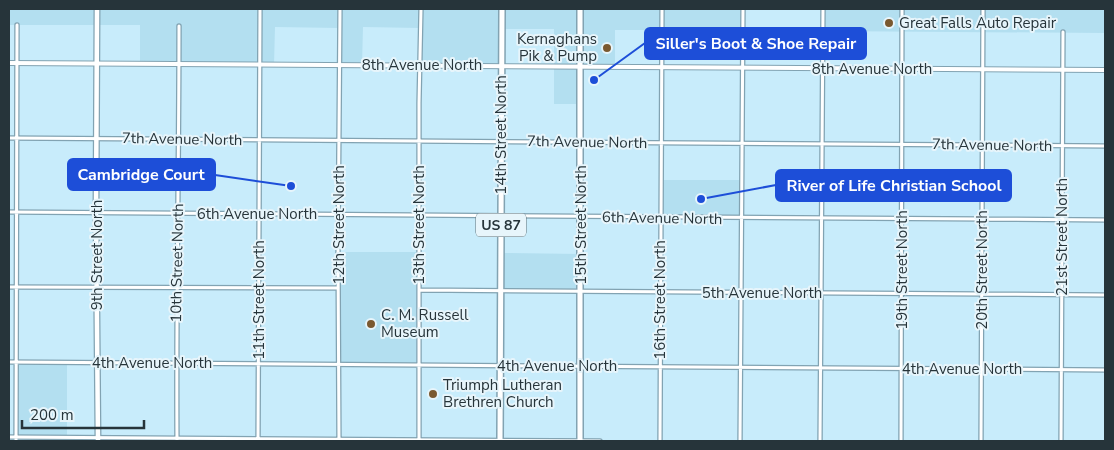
<svg xmlns="http://www.w3.org/2000/svg" width="1114" height="450" viewBox="0 0 1114 450" font-family="'Nunito Sans',sans-serif">
<style>
.built{fill:#b3dff0}
.lines{fill:none;stroke-linecap:round;stroke-linejoin:round}
.minor-casing{stroke:#82a3b2;stroke-width:5.5}
.tertiary-casing{stroke:#82a3b2;stroke-width:6}
.secondary-casing{stroke:#82a3b2;stroke-width:7}
.primary-casing{stroke:#82a3b2;stroke-width:8}
.minor{stroke:#fff;stroke-width:3}
.tertiary{stroke:#fff;stroke-width:4}
.secondary{stroke:#fff;stroke-width:4.5}
.primary{stroke:#fff;stroke-width:5}
.poi-dot{fill:#7a5930;stroke:#e7f5fb;stroke-width:2}
.labels{text-anchor:middle;stroke-width:4;stroke-linejoin:round;paint-order:stroke}
.shield{fill:#e7f5fb;stroke:#606e74;stroke-width:1}
.shield-label{font-size:14px;font-weight:bold;fill:#26343a}
.poi-label{font-size:15px;fill:#26343a;stroke:#e7f5fb;text-anchor:start}
.street-label{font-size:15px;fill:#26343a;stroke:#e7f5fb}
.leader{fill:none;stroke:#1d4ed8;stroke-width:2}
.callout-dot{fill:#1d4ed8;stroke:#e7f5fb;stroke-width:2}
.callout{fill:#1d4ed8;stroke:#1d4ed8;stroke-width:2}
.callout-label{font-size:16px;text-anchor:middle;font-weight:bold;fill:#fff}
</style>
<rect width="100%" height="100%" fill="#c8ecfb"/>
<!-- built -->
<path class="built" d="M9,9H743V30H615V67H581V104H554V29H502V65H420V28L363,27L362,65H339V28L275,27L274,65L140,64V25H9Z
M823,9H1105V33L822,31Z
M661,180H741V218H661Z
M338,252H419V365L338,364Z
M500,253L581,254V291L500,290Z
M16,362L67,363V437H16Z"/>
<g class="lines">
<defs>
<path id="minor" d="M9,138L1105,146
M9,212L1105,220
M9,287L338,288
M419,290L1105,295
M9,362L1105,370
M9,437L600,441
M16,441L17,25
M177,441C176,303 179,164 179,26
M258,441L260,9
M339,441L338,252L340,9
M419,441V103L421,9
M660,441L662,9
M740,441L743,9
M820,441L823,9
M901,441L902,9
M981,441L983,9
M1061,441L1063,32"/>
<path id="tertiary" d="M9,63L1105,70"/>
<path id="secondary" d="M97,9L96,213L98,441"/>
<path id="primary" d="M500,441L502,9
M580,441V9"/>
</defs>
<!-- minor casing -->
<use href="#minor" class="minor-casing"/>
<!-- tertiary casing -->
<use href="#tertiary" class="tertiary-casing"/>
<!-- secondary casing -->
<use href="#secondary" class="secondary-casing"/>
<!-- primary casing -->
<use href="#primary" class="primary-casing"/>
<!-- minor -->
<use href="#minor" class="minor"/>
<!-- tertiary -->
<use href="#tertiary" class="tertiary"/>
<!-- secondary -->
<use href="#secondary" class="secondary"/>
<!-- primary -->
<use href="#primary" class="primary"/>
</g>
<!-- markers -->
<g class="poi-dot">
<circle cx="889" cy="23" r="5"/>
<circle cx="607" cy="48" r="5"/>
<circle cx="371" cy="324" r="5"/>
<circle cx="433" cy="394" r="5"/>
</g>
<g class="labels">
<!-- shield labels -->
<rect class="shield" x="476" y="213.5" width="50" height="23" rx="4"/>
<g class="shield-label">
<text x="501" y="230">US 87</text>
</g>
<!-- poi labels -->
<g class="poi-label">
<text x="899" y="28">Great Falls Auto Repair</text>
<text x="597" y="44" text-anchor="end">Kernaghans<tspan x="597" dy="17">Pik &amp; Pump</tspan></text>
<text x="381" y="320">C. M. Russell<tspan x="381" dy="17">Museum</tspan></text>
<text x="443" y="390">Triumph Lutheran<tspan x="443" dy="17">Brethren Church</tspan></text>
</g>
<!-- street labels -->
<g class="street-label">
<text x="422" y="70">8th Avenue North</text>
<text x="872" y="74">8th Avenue North</text>
<text transform="translate(501 135) rotate(-90)" y="5">14th Street North</text>
<text transform="translate(182 139) rotate(1)" y="5">7th Avenue North</text>
<text transform="translate(587 142) rotate(1)" y="5">7th Avenue North</text>
<text transform="translate(992 145) rotate(1)" y="5">7th Avenue North</text>
<text x="257" y="219">6th Avenue North</text>
<text transform="translate(662 218) rotate(1)" y="5">6th Avenue North</text>
<text transform="translate(339 225) rotate(-90)" y="5">12th Street North</text>
<text transform="translate(419 225) rotate(-90)" y="5">13th Street North</text>
<text transform="translate(581 225) rotate(-90)" y="5">15th Street North</text>
<text transform="translate(1062 237) rotate(-90)" y="5">21st Street North</text>
<text transform="translate(97 255) rotate(-90)" y="5">9th Street North</text>
<text transform="translate(177 263) rotate(-89)" y="5">10th Street North</text>
<text transform="translate(902 270) rotate(-90)" y="5">19th Street North</text>
<text transform="translate(982 270) rotate(-90)" y="5">20th Street North</text>
<text x="762" y="298">5th Avenue North</text>
<text transform="translate(259 300) rotate(-90)" y="5">11th Street North</text>
<text transform="translate(660 300) rotate(-90)" y="5">16th Street North</text>
<text x="152" y="368">4th Avenue North</text>
<text x="557" y="371">4th Avenue North</text>
<text x="962" y="374">4th Avenue North</text>
</g>
</g>
<!-- callouts -->
<path class="leader" d="M594 80L645 43M291 186L215 175M701 199L776 185"/>
<g class="callout-dot">
<circle cx="594" cy="80" r="5"/>
<circle cx="291" cy="186" r="5"/>
<circle cx="701" cy="199" r="5"/>
</g>
<g class="callout">
<rect x="645" y="28" width="221" height="31" rx="5"/>
<rect x="68" y="159" width="147" height="31" rx="5"/>
<rect x="776" y="170" width="235" height="31" rx="5"/>
</g>
<g class="callout-label">
<text x="756" y="49">Siller's Boot &amp; Shoe Repair</text>
<text x="141" y="180">Cambridge Court</text>
<text x="894" y="191">River of Life Christian School</text>
</g>
<!-- border -->
<rect width="1114" height="450" fill="none" stroke="#26343a" stroke-width="20"/>
<!-- scale -->
<path d="M22 420v8h122v-8" fill="none" stroke="#26343a" stroke-width="2.5"/>
<text x="30" y="420" font-size="15" fill="#26343a" stroke="#e7f5fb" stroke-width="4" paint-order="stroke">200 m</text>
</svg>
